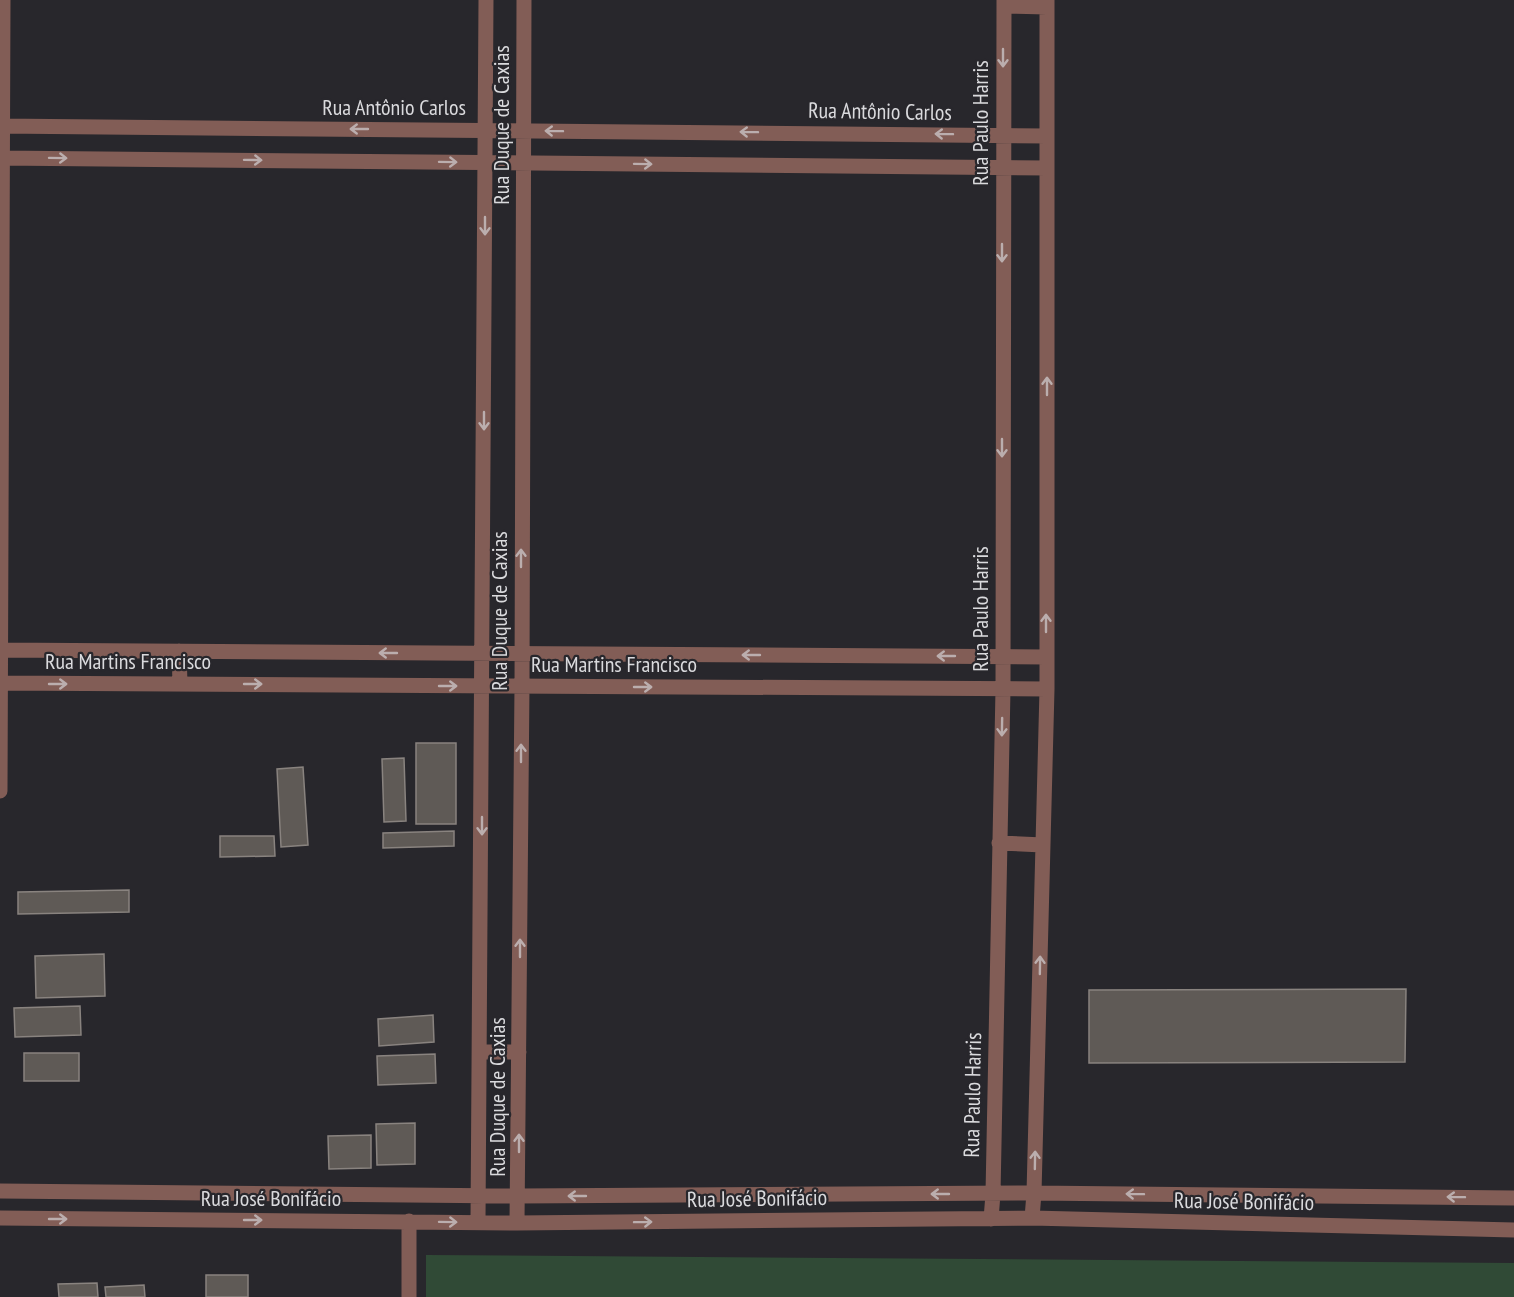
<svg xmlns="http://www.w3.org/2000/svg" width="1514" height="1297" viewBox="0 0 1514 1297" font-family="'PT Sans Narrow',sans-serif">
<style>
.green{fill:#304a36}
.building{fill:#5f5a56;stroke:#89837f;stroke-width:1.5}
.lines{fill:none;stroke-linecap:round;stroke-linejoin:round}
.minor{stroke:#825d56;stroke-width:15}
.oneway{stroke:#bbaeae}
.labels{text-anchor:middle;stroke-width:4.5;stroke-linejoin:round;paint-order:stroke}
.street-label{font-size:22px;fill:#dadadd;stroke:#28272c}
</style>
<rect width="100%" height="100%" fill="#28272c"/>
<!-- green -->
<path class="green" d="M426,1255L1514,1263V1297H426Z"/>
<!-- building -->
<path class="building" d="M416,743H456V824H416Z
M404,758L406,821L384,822L382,759Z
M303,767L308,845L281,847L277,769Z
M454,831V846L383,848V833Z
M220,836H274L275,856L220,857Z
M129,890V912L18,914V892Z
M104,954L105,996L36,998L35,956Z
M1406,989L1405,1062L1089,1063V990Z
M80,1006L81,1035L15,1037L14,1008Z
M433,1015L434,1042L379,1046L378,1019Z
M24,1053H79V1081H24Z
M435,1054L436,1083L378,1085L377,1056Z
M415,1123V1164L377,1165L376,1124Z
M371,1135V1168L329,1169L328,1136Z
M206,1275H248V1297H206Z
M97,1283L98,1297H59L58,1284Z
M144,1285L145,1297H106L105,1287Z"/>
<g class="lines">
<!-- minor -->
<path class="minor" d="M1004,6L1047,7
M0,126L1047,136
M0,158L1047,168
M0,650L1046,657
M179,651L180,684
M0,683L1047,689
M0,791L3,0
M999,843L1043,845
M480,1052H519
M0,1191L519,1196L1034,1193L1514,1198
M0,1218L517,1223L1032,1218L1514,1230
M1032,1218L1034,1193L1047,689V0
M991,1219L993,1194L1003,689L1004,0
M478,1222L486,0
M517,1223L522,686L524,0
M409,1297V1221"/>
</g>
<!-- one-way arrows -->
<defs><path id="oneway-shaft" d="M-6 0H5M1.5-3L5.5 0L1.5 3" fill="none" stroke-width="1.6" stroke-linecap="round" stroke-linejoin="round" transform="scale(1.5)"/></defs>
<g class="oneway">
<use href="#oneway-shaft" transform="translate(1003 58) rotate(90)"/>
<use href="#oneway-shaft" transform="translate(359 129) rotate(-180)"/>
<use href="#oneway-shaft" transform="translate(554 131) rotate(-179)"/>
<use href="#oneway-shaft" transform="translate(749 132) rotate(-179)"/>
<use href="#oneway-shaft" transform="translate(944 134) rotate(-179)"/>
<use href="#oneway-shaft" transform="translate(58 158) rotate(1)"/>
<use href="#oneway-shaft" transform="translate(253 160) rotate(1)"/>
<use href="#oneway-shaft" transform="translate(448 162) rotate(1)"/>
<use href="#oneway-shaft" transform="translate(643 164) rotate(1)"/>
<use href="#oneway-shaft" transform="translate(485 226) rotate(90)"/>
<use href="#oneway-shaft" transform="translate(1002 253) rotate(90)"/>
<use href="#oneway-shaft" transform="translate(1047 386) rotate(-90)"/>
<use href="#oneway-shaft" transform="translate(484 421) rotate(90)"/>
<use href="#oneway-shaft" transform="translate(1002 448) rotate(90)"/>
<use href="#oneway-shaft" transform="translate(521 558) rotate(-90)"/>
<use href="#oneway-shaft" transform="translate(1046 623) rotate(-90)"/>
<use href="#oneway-shaft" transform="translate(388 653) rotate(-180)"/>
<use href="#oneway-shaft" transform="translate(751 655) rotate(-180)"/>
<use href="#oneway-shaft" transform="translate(946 656) rotate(-180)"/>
<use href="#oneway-shaft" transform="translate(58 684)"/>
<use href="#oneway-shaft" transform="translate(253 684)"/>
<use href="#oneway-shaft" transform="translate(448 686)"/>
<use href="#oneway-shaft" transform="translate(643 687)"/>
<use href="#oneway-shaft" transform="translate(1002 727) rotate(91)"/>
<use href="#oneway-shaft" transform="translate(521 753) rotate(-90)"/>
<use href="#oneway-shaft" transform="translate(482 826) rotate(90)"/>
<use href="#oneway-shaft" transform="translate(520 948) rotate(-90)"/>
<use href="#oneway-shaft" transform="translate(1040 965) rotate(-89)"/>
<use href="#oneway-shaft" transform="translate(519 1143) rotate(-90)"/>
<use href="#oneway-shaft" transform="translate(1035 1160) rotate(-89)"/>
<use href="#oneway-shaft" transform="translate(940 1194) rotate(180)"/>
<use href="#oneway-shaft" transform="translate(1135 1194) rotate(-179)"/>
<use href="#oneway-shaft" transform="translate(577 1196) rotate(180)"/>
<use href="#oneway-shaft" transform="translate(1456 1197) rotate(-179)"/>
<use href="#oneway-shaft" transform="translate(58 1219)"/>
<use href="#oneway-shaft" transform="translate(253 1220)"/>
<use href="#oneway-shaft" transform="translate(448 1222) rotate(1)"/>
<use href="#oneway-shaft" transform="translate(643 1222) rotate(-1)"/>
</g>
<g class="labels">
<!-- street labels -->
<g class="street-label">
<text x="394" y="115">Rua Antônio Carlos</text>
<text transform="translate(880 111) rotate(1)" y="8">Rua Antônio Carlos</text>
<text transform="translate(980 123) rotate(-90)" y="8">Rua Paulo Harris</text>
<text transform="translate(501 125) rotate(-90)" y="8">Rua Duque de Caxias</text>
<text transform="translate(980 609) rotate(-90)" y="8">Rua Paulo Harris</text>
<text transform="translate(499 611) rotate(-90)" y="8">Rua Duque de Caxias</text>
<text x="128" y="669">Rua Martins Francisco</text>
<text x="614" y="672">Rua Martins Francisco</text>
<text transform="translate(972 1095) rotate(-89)" y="8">Rua Paulo Harris</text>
<text transform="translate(497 1097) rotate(-90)" y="8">Rua Duque de Caxias</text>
<text x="271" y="1206">Rua José Bonifácio</text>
<text transform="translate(757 1198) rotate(-1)" y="8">Rua José Bonifácio</text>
<text transform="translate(1244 1201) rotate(1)" y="8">Rua José Bonifácio</text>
</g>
</g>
</svg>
